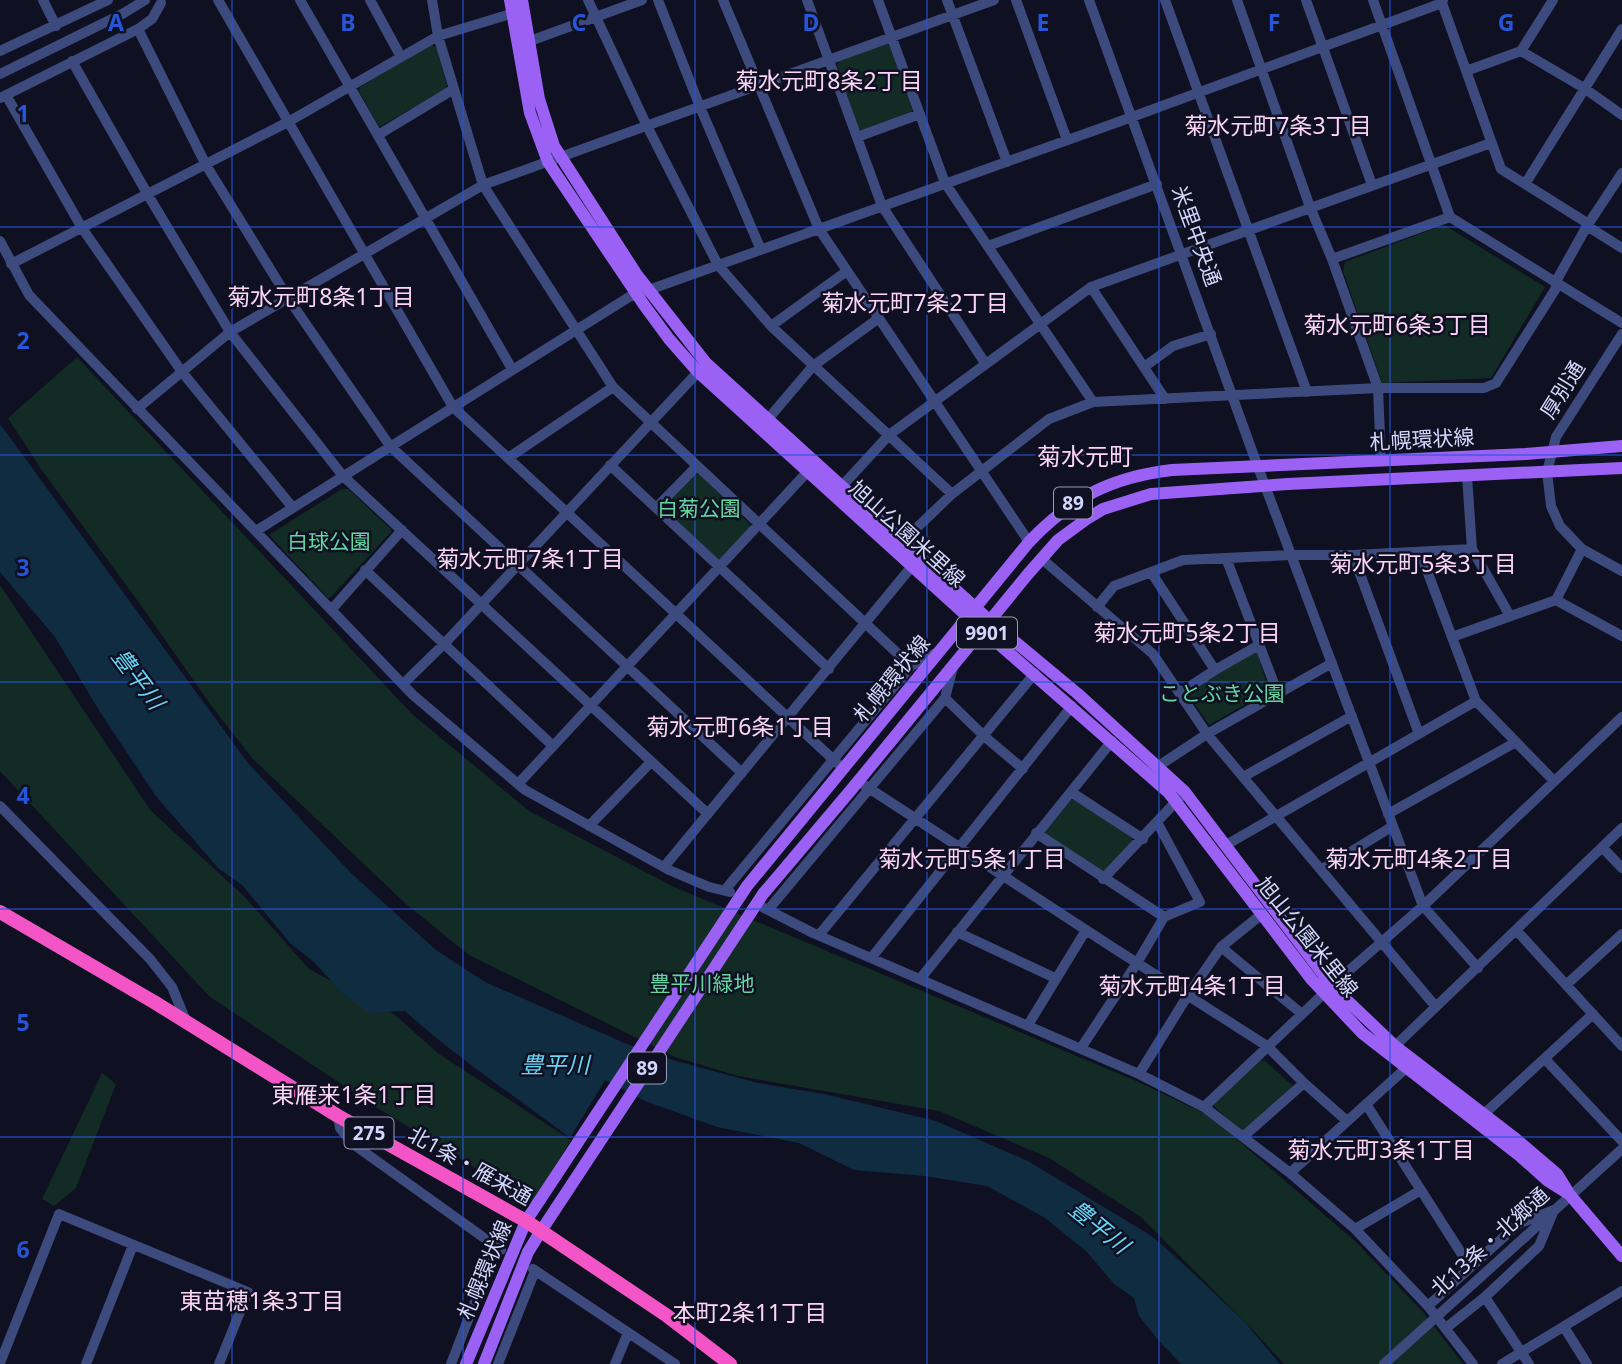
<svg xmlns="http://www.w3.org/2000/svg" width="1622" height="1364" viewBox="0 0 1622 1364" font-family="'Noto Sans','Noto Sans JP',sans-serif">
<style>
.green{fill:#122b24}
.water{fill:#0f2c41}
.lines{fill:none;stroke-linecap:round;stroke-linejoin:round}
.minor{stroke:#3d4a7d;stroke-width:10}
.major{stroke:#9b61f5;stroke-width:12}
.highway{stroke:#f455c6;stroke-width:14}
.minor-bridge{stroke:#3d4a7d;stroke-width:10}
.grid{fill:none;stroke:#2655da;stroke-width:2;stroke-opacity:0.55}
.labels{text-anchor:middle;stroke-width:5;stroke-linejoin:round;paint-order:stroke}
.shield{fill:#0f1021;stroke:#989bba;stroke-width:2}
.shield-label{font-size:19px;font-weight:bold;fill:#d2d7fc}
.street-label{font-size:21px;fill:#d2d7fc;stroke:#0f1021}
.park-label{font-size:21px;fill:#63d79f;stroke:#0f1021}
.neighbourhood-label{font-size:23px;fill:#fcd4f7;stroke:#0f1021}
.water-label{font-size:23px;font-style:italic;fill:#67d5f5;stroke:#0f1021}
.quarter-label{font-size:24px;fill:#fcd4f7;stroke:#0f1021}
.grid-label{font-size:23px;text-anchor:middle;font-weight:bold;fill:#2655da;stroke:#0f1021;stroke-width:5;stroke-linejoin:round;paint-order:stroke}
</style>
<rect width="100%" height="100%" fill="#0f1021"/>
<!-- green -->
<path class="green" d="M886,44L889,45L913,109L911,112L862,130L858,128L837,65L839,61Z
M431,45L436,47L447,85L446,89L379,127L359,91L360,87Z
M1444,225L1545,287L1491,378L1382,383L1343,271L1345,262Z
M77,357L412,714L529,811L672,886L1134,1080L1210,1116L1356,1242L1423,1312L1463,1364H1284L1251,1328L1141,1217L1049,1158L939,1111L738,1076L675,1057L469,955L406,904L252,758L210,704L140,604L41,469L8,418Z
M699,474L749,523L750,528L721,559H718L665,510L664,507L695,475Z
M342,489H348L391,529V532L331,597L328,598L269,535Z
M0,585L151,811L244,896L309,969L394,1014L439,1054L571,1140L532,1203L376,1107L210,997L0,771Z
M1254,651L1257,652L1269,691L1209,725L1187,693Z
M1071,800H1076L1131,837L1132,841L1107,871L1102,872L1046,836L1045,831Z
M1264,1060L1293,1086L1242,1133L1213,1105L1260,1061Z
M102,1073L116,1084L76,1188L54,1206L42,1199Z"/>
<!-- water -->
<path class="water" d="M0,424L248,763L352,874L436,950L485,982L627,1044L676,1061L758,1083L824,1094L936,1121L1028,1161L1150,1235L1177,1258L1245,1322L1280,1364H1181L1159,1341L1139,1316L1134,1298L1114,1284L1087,1252L1045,1218L987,1186L924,1176L854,1170L799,1143L717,1127L645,1101L605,1080L570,1138C515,1096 457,1058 405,1011L368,1013L341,992L314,962L291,944L242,885L219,869L155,795L100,712L55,637L0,572Z"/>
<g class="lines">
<!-- minor -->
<path class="minor" d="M43,0L56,26
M218,0L453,407L837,763
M300,0L512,369
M370,0L401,57
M432,0L438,36L483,185L613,387L911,666
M588,0L647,126L718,265L771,326L952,494
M658,0L700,107L761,250
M723,0L819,229L1029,542
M807,0L882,206L985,363
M878,0L945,183L1093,402
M947,0L1007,162
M1016,0L1067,140
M1089,0L1255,459L1423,906L1478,968
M1165,0L1307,392
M1237,0L1310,207L1332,259L1378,388L1381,461
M1306,0L1372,185
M1373,0L1450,217L1622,323
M1442,3L1501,169L1584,221L1587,226L1622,248
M138,29L206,165L288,298L390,446L742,773
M530,41L642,0
M0,51L108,0
M1521,51L1553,0
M72,61L148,195L230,332L343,476L708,814
M1466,71L1521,51L1584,88L1622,115
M0,74L124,13L145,0
M6,95L82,228L182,372L293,508
M0,98L138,29L152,19L161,3
M378,135L454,89
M857,137L920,114
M1525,184L1622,29
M0,241L29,295L413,695L525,790L669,870L709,887L730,892
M988,246L1157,184
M1332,259L1450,217
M11,264L288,122L438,36L517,12
M1555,283L1587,226L1622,173
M1091,287L1165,399
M771,326L847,271
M1622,334L1556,437L1547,472L1551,506L1560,526L1582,549L1622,571
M1144,367L1173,346L1211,334
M137,409L230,332L483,185L994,0
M768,419L813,366L879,318
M508,458L613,387
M610,465L829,669
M1467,476L1472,549L1510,616
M842,486L889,435L1091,287L1491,143
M656,508L697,466
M256,531L629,297L1132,117L1442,3L1443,0
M903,541L952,494L1049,419L1093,402L1378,388H1484L1496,383L1558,285
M1420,552L1476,701L1554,781
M1353,555L1419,734
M1226,558L1278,694
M1042,559L1153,654L1207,734L1436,1007
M365,570L553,746
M1151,572L1215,670L1259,645
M1556,600L1622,636
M1097,607L1114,586L1183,560L1291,555H1353L1472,549
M332,609L402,530
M1452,637L1556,600L1582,549
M403,684L445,643L698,372
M1180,693L1215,670
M945,698L984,736L1023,769
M1154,769L1207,734L1332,663
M1243,777L1352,716
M518,784L810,469
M864,785L1112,947L1267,1046L1304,1083L1347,1121
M1071,792L1143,839
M0,806L150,959L172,987L186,1021
M1388,814L1516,742
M1157,822L1200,902L1164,917
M589,826L651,762
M1036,833L1164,917L1137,963L1081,1048
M1226,845L1476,701
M1602,847L1622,868
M664,867L913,565
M1321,870L1393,826
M1103,879L1185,792
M725,890L911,666L938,652
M764,908L813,933L1139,1074L1204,1107L1290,1173L1355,1229L1428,1306L1473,1364
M768,910L945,698L953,667
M1516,930L1622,1046
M957,932L1055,978
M819,935L1035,673
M1221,947L1302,1014
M872,957L1072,706
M920,979L1112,741
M1566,985L1622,934
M1028,1025L1086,930
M1395,1046L1622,828
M1545,1059L1622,1141
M1139,1074L1188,995L1221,947L1262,914
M1366,1104L1470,1267
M1204,1107L1338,980L1423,906L1622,717
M1484,1114L1593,1014
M338,1116L340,1128L353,1144L501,1250
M1244,1136L1304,1083
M1290,1173L1405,1069
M1355,1229L1421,1190
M1525,1237L1622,1149
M533,1269L675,1364
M1485,1297L1529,1364
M1428,1306L1518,1224L1554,1210
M1564,1327L1587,1364
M1446,1328L1485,1297L1539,1246L1554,1210
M0,1363L59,1214L248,1292L219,1364
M86,1364L133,1245
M451,1364L496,1247
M498,1364L535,1271
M615,1364L628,1333
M1502,1364L1622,1291"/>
<!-- major -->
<path class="major" d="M510,0L530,113L548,162L644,305L669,339L698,372L968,617L1169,793L1312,980L1362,1033L1520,1156L1548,1181L1567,1193
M522,0L539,99L554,146L637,275L706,363L989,620L1078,694L1185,792L1332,986L1395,1046L1516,1139L1557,1174L1570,1195L1622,1256
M466,1364L526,1221L747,886L1029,542C1071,498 1111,477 1172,470L1526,454L1622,446
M484,1364L528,1252L541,1231L763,894L851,790L1028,574L1058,540L1088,518L1103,509L1151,494L1288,484L1622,468"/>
<!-- highway -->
<path class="highway" d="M0,912L154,1002L338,1116L526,1221L666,1315L730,1364"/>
<!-- minor-bridge -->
<path class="minor-bridge" d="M1384,1364L1525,1237"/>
</g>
<!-- grid -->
<path class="grid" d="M232,0V1364M463,0V1364M695,0V1364M927,0V1364M1159,0V1364M1390,0V1364M0,227H1622M0,455H1622M0,682H1622M0,909H1622M0,1137H1622"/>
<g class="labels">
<!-- shield labels -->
<g class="shield">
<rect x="1054" y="487.5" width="38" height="31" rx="5"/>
<rect x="957" y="617.5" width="60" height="31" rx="5"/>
<rect x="628" y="1052.5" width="38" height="31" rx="5"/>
<rect x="344.5" y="1117.5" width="49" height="31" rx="5"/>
</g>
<g class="shield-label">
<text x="1073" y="510">89</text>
<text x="987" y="640">9901</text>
<text x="647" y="1075">89</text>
<text x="369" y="1140">275</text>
</g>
<!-- street labels -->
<g class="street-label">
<text transform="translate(1196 236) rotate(70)" y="7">米里中央通</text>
<text transform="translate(1563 390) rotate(-58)" y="7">厚別通</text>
<text transform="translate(1422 440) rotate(-3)" y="7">札幌環状線</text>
<text transform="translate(907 534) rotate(42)" y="7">旭山公園米里線</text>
<text transform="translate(892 679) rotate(-50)" y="7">札幌環状線</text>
<text transform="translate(1307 937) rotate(51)" y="7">旭山公園米里線</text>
<text transform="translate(470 1166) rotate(29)" y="7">北1条・雁来通</text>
<text transform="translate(1490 1242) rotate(-42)" y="7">北13条・北郷通</text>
<text transform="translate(485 1270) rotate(-67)" y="7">札幌環状線</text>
</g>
<!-- park labels -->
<g class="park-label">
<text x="699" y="516">白菊公園</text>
<text x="329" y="549">白球公園</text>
<text x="1222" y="701">ことぶき公園</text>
<text x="702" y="991">豊平川緑地</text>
</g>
<!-- neighbourhood labels -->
<g class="neighbourhood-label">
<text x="829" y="89">菊水元町8条2丁目</text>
<text x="1278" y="134">菊水元町7条3丁目</text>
<text x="321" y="305">菊水元町8条1丁目</text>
<text x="915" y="311">菊水元町7条2丁目</text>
<text x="1397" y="333">菊水元町6条3丁目</text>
<text x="530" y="567">菊水元町7条1丁目</text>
<text x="1423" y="572">菊水元町5条3丁目</text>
<text x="1187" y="641">菊水元町5条2丁目</text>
<text x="740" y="735">菊水元町6条1丁目</text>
<text x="972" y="867">菊水元町5条1丁目</text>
<text x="1419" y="867">菊水元町4条2丁目</text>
<text x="1192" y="994">菊水元町4条1丁目</text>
<text x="354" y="1103">東雁来1条1丁目</text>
<text x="1381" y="1158">菊水元町3条1丁目</text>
<text x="262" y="1309">東苗穂1条3丁目</text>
<text x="750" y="1321">本町2条11丁目</text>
</g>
<!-- water labels -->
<g class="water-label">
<text transform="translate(138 679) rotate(53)" y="8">豊平川</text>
<text x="555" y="1073">豊平川</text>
<text transform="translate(1099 1227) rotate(39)" y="8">豊平川</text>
</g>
<!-- quarter labels -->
<g class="quarter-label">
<text x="1085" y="465">菊水元町</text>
</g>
</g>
<g class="grid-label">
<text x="116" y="31">A</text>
<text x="348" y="31">B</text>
<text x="579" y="31">C</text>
<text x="811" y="31">D</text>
<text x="1043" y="31">E</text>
<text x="1274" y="31">F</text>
<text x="1506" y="31">G</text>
<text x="23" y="122">1</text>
<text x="23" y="349">2</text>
<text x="23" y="576">3</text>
<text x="23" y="804">4</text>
<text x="23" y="1031">5</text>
<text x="23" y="1258">6</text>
</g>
</svg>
